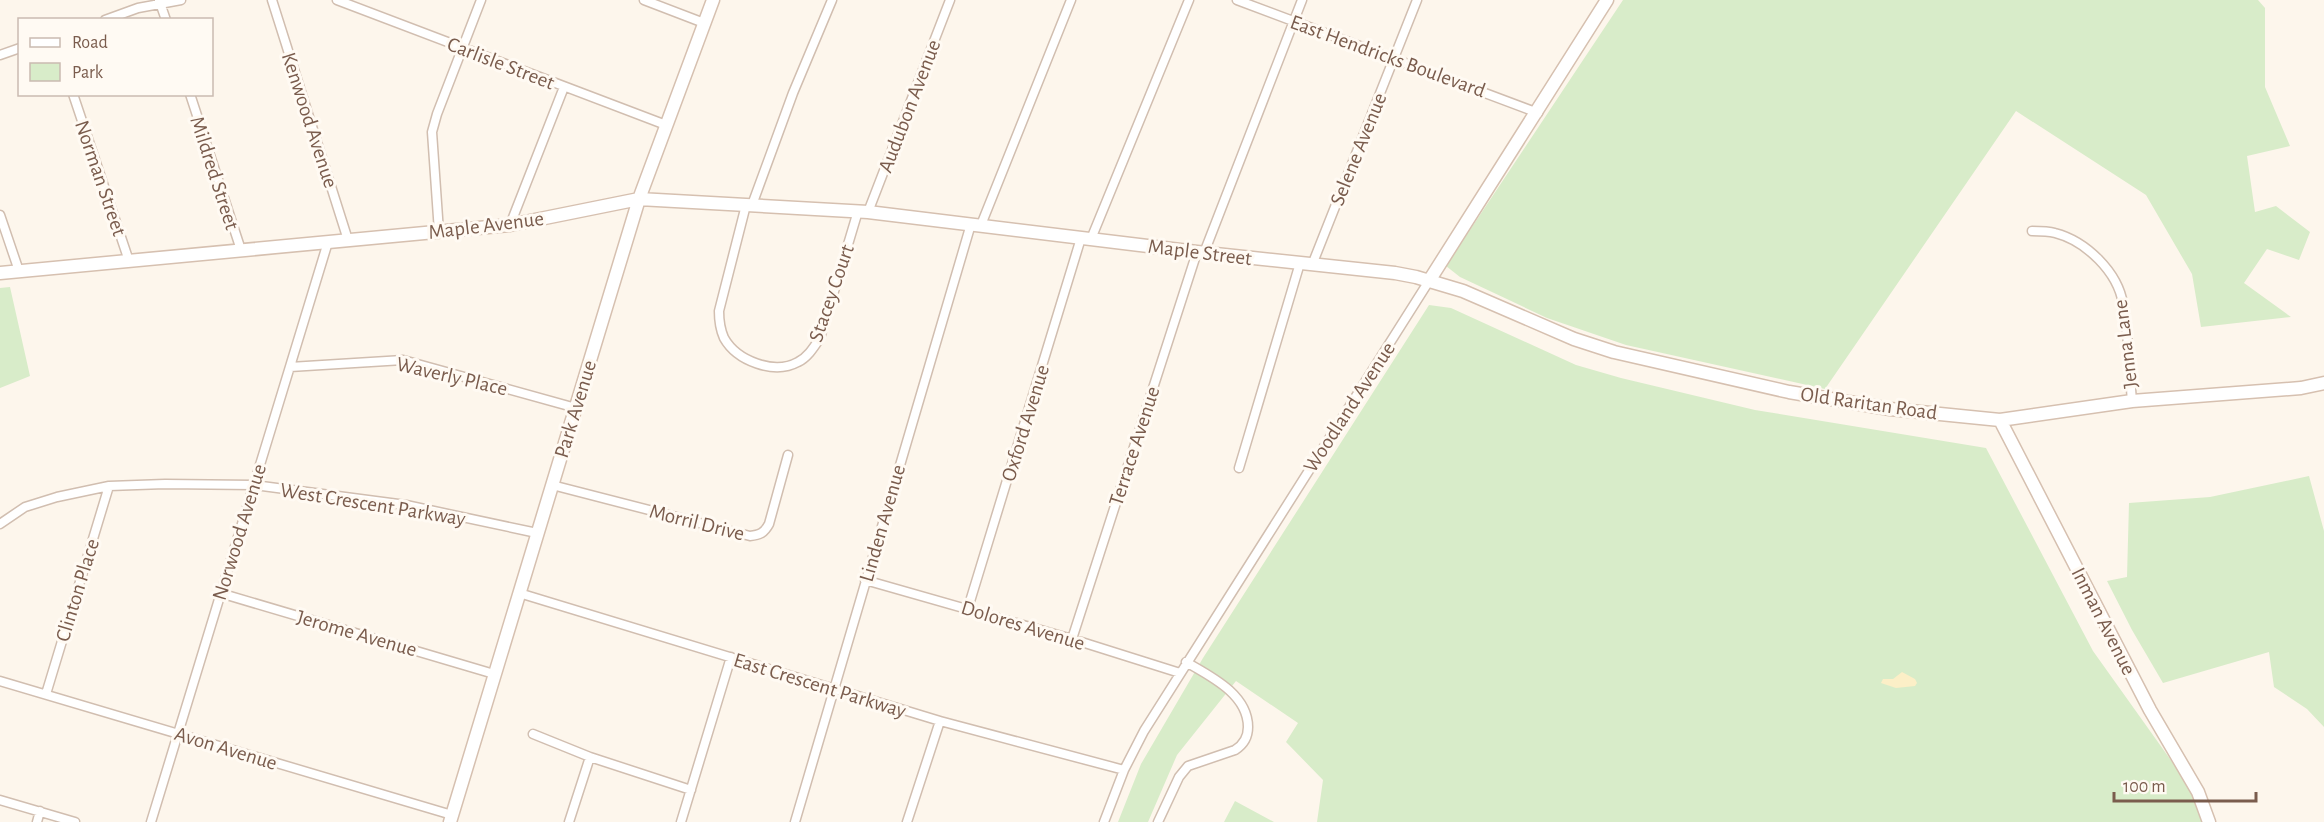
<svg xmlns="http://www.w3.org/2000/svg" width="2324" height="822" viewBox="0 0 2324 822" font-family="'Alegreya Sans',sans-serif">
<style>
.green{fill:#d8ecc9}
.sand{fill:#fcefc7}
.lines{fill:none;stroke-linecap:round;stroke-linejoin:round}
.street-casing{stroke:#d1beb0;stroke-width:11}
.secondary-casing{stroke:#d6c0b0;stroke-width:15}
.street{stroke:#fff;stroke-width:8}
.secondary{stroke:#fff;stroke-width:12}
.labels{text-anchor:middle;stroke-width:6;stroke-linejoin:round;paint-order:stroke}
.street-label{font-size:21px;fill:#7a5c4d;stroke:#fffaf3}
</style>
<rect width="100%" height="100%" fill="#fdf6ec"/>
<!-- green -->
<path class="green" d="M1623,0H2258L2265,8V87L2290,146L2247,156L2255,212L2276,206L2310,232L2299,260L2267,249L2244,283L2291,317L2201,327L2192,274L2146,195L2016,111L1825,389L1626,345L1547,318L1460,277L1446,266Z
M10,287L30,376L0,388V288Z
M1429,305L1451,308L1576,365L1621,378L1755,410L1986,448L2093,651L2190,787L2202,822H1317L1323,780L1286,742L1298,723L1236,681L1177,755L1148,822H1118L1141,764L1203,658Z
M2309,476L2324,531V727L2307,709L2274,687L2269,652L2163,683L2132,630L2107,581L2127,577L2129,503L2210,497Z
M1235,801L1274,822H1224Z"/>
<!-- sand -->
<path class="sand" d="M1902,672L1915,679L1917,683L1915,686L1896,688L1881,683L1883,679H1893Z"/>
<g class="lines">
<defs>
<path id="street" d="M159,0L166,20
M272,0L348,240
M337,0L666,125
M644,0L704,23
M1237,0L1538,113
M105,20L138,8L181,0
M0,55L20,48
M73,94L129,261
M190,94L241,250
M746,205L719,311C719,320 720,329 724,338C737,361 774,375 798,362C808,357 814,347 820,338L858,211
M752,205L793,93L832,0
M868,212L950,0
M0,215L19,271
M510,225L564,87
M981,225L1071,0
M2032,231C2040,231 2048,231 2055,233C2086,241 2118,272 2123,304C2129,335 2129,369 2132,401
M439,232L432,132L437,114L481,0
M1091,239L1189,0
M1204,253L1302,0
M1312,265L1417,0
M290,367L403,360L576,408
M1239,468L1300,263
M552,485L750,536C760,535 764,533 769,524L788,455
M0,524L25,507L57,497L109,486L165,484L254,485L406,505L537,533
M865,580L1072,639L1180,673
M220,593L494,674
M519,593L940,721L1124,770
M968,608L1081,238
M1072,639L1197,252
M0,681L452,815
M46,694L109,486
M533,734L590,757
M0,800L75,822
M37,822L40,811
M151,822L328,242
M569,822L590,757L691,790
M681,822L731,657
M795,822L971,224
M907,822L940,721
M1104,822L1124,770L1144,731L1429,281
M1158,822L1179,777L1188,766L1235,750C1243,745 1248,737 1248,727C1248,694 1210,676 1186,662"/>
<path id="secondary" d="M0,273L510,225L639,199L868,212L1197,252L1395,273L1416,277L1463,291L1574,339L1614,352L1789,392L1890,409L2000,420L2132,401L2301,388L2324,383
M1429,281L1607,0
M2000,420L2150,710L2198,792L2209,822
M450,822L639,199L713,0"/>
</defs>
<!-- street casing -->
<use href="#street" class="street-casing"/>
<!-- secondary casing -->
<use href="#secondary" class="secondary-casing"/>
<!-- street -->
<use href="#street" class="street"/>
<!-- secondary -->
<use href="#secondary" class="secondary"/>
</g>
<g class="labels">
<!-- street labels -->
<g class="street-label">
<text transform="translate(1388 56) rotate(20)" y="7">East Hendricks Boulevard</text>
<text transform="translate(501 63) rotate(21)" y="7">Carlisle Street</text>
<text transform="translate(909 106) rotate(-69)" y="7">Audubon Avenue</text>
<text transform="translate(310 120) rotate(72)" y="7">Kenwood Avenue</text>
<text transform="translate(1358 149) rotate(-68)" y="7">Selene Avenue</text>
<text transform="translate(215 173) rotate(72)" y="7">Mildred Street</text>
<text transform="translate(101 178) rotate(71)" y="7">Norman Street</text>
<text transform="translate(486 225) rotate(-7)" y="7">Maple Avenue</text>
<text transform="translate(1200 252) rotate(7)" y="7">Maple Street</text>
<text transform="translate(831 293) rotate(-71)" y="7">Stacey Court</text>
<text transform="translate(2125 344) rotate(-97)" y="7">Jenna Lane</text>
<text transform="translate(452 376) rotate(13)" y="7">Waverly Place</text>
<text transform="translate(1869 403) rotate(8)" y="7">Old Raritan Road</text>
<text transform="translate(1349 407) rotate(-57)" y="7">Woodland Avenue</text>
<text transform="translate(575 409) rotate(-73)" y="7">Park Avenue</text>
<text transform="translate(1025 423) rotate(-73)" y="7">Oxford Avenue</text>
<text transform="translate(1134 446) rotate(-72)" y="7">Terrace Avenue</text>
<text transform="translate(373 504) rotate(9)" y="7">West Crescent Parkway</text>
<text transform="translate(697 522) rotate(14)" y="7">Morril Drive</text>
<text transform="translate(882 523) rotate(-74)" y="7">Linden Avenue</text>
<text transform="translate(239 532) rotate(-73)" y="7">Norwood Avenue</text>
<text transform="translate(77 590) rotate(-73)" y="7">Clinton Place</text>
<text transform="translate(2104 621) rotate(63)" y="7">Inman Avenue</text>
<text transform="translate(1023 625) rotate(17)" y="7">Dolores Avenue</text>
<text transform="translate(357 633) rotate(16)" y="7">Jerome Avenue</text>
<text transform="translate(820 685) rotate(17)" y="7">East Crescent Parkway</text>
<text transform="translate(226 748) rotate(17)" y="7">Avon Avenue</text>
</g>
</g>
<!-- legend -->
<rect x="18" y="18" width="195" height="78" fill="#fffaf3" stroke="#cabbb1" stroke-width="1.5"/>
<rect x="30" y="38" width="30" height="9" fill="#ffffff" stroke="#cabbb1" stroke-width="1.5"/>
<text x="72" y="48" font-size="18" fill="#7a5c4d">Road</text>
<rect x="30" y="63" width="30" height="18" fill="#d8ecc9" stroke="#cabbb1" stroke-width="1.5"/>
<text x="72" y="78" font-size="18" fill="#7a5c4d">Park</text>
<!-- scale -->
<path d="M2114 792v9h142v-9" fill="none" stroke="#7a5c4d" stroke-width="3"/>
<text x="2123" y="792" font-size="18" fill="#7a5c4d" stroke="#fffaf3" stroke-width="4.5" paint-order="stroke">100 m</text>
</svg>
